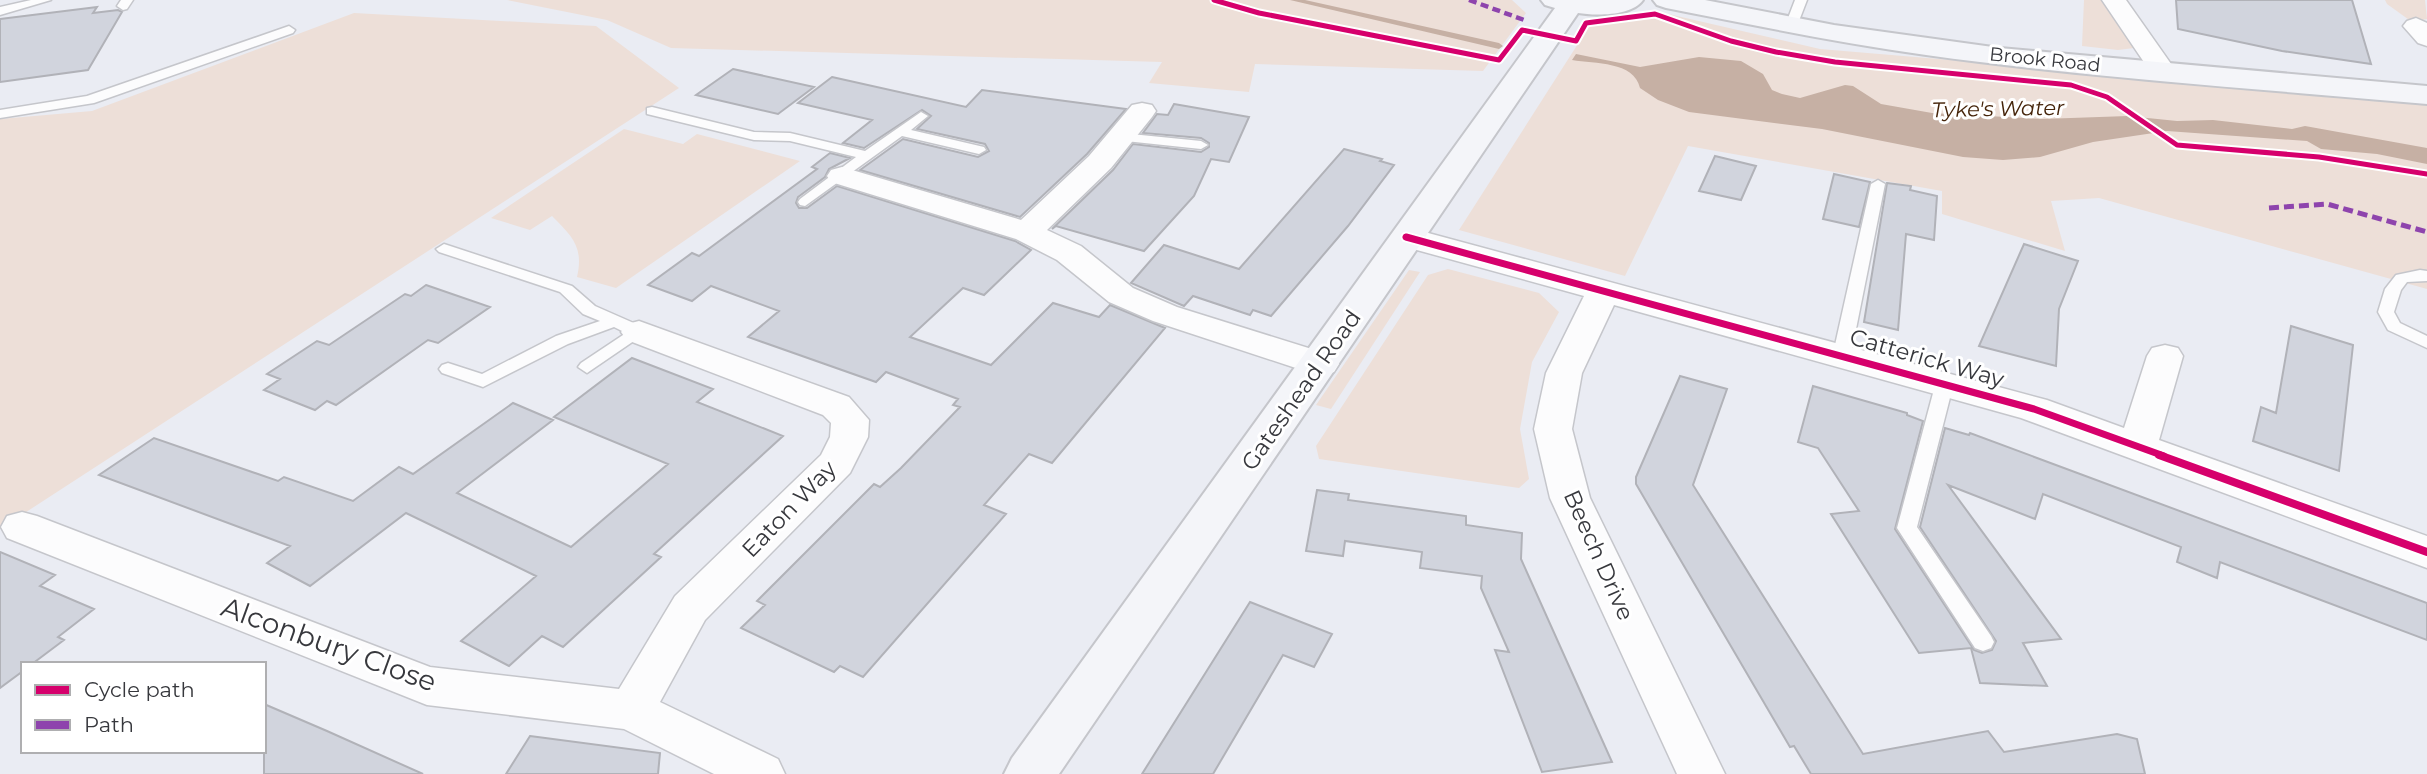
<svg xmlns="http://www.w3.org/2000/svg" width="2427" height="774" viewBox="0 0 2427 774" font-family="Montserrat,sans-serif">
<style>
.green{fill:#eddfd8}
.water{fill:#c6b0a4}
.lines{fill:none;stroke-linecap:round;stroke-linejoin:round}
.stream{fill:#c6b0a4;fill-rule:evenodd}
.building{fill:#d1d4dd;stroke:#b1b2b8;stroke-width:2}
.lane-casing{stroke:#c5c6cb;stroke-width:3}
.street-casing{stroke:#c5c6cb;stroke-width:3}
.secondary-casing{stroke:#c5c6cb;stroke-width:4}
.lane{fill:#fcfcfd;fill-rule:evenodd}
.street{fill:#fcfcfd;fill-rule:evenodd}
.secondary{fill:#f4f5f9;fill-rule:evenodd}
.quiet-far1{stroke:#8e44ad;stroke-width:4.5;stroke-dasharray:8 4.5;stroke-linecap:butt}
.quiet{stroke:#8e44ad;stroke-width:5;stroke-dasharray:10 5;stroke-linecap:butt}
.cycleway-far2-casing{stroke:#fff;stroke-width:9}
.cycleway-far1-casing{stroke:#fff;stroke-width:11}
.cycleway-casing{stroke:#fff;stroke-width:12}
.cycleway-far2{stroke:#d6006c;stroke-width:5}
.cycleway-far1{stroke:#d6006c;stroke-width:7}
.cycleway{stroke:#d6006c;stroke-width:8}
.labels{text-anchor:middle;stroke-width:6;stroke-linejoin:round;paint-order:stroke}
.far-street-label{font-size:19px;fill:#37383d;stroke:#fff}
.far-water-label{font-size:21px;font-style:italic;fill:#45240a;stroke:#fff}
.street-label{font-size:23px;fill:#37383d;stroke:#fff}
.near-street-label{font-size:28px;fill:#37383d;stroke:#fff}
</style>
<rect width="100%" height="100%" fill="#eaecf3"/>
<!-- green -->
<path class="green" d="M507,0H1512L1526,13L1483,71L1255,64L1249,92L1149,83L1162,62L671,48L607,20Z
M2084,0H2106L2134,48L2118,50L2082,46Z
M2385,0H2425L2427,19L2412,22L2387,4Z
M354,13L596,26L679,88L0,529V119L92,111Z
M1664,13L1820,49L2058,69L2427,105V289L2099,198L2051,201L2065,251L1942,214V191L1688,146L1625,276L1459,230L1590,25Z
M624,129L683,144L697,134L800,161L616,288L577,277C584,247 572,236 552,216L530,230L491,218Z
M1448,269L1539,293L1559,312L1532,362L1520,429L1529,479L1519,488L1319,459L1316,446L1428,275Z
M1409,270L1420,272L1331,409L1316,405Z"/>
<!-- water -->
<path class="water" d="M1576,54L1640,67L1699,57L1741,61L1763,74L1772,90L1782,94L1800,98L1845,85L1853,86L1881,104L1932,113L2042,119L2128,116L2177,121L2213,120L2292,129L2305,126L2427,148V164L2377,154L2321,149L2307,141L2167,131L2093,142L2040,157L2003,160L1963,157L1822,129L1689,112L1658,100L1640,88C1634,61 1595,64 1572,60Z"/>
<g class="lines">
<!-- stream -->
<path class="stream" d="M1290,0H1305L1499,43L1503,46L1499,49Z"/>
</g>
<!-- building -->
<path class="building" d="M2176,0H2352L2371,64L2282,51L2178,29Z
M97,7L93,13L118,10L122,12L88,70L0,82V19Z
M733,69L814,87L778,114L696,95Z
M832,77L966,107L982,90L1126,109L1087,154L1020,217L860,170L903,139L978,157L989,151L985,144L917,129L931,116L922,110L864,148L843,143L872,120L798,103Z
M1174,104L1249,117L1229,162L1211,159L1194,196L1144,251L1056,226L1052,229L1113,170L1133,144L1201,152L1209,147V143L1201,138L1143,133L1157,114L1168,115Z
M1344,149L1382,159L1380,161L1394,165L1348,226L1271,316L1253,310L1250,315L1193,296L1184,306L1131,283L1164,245L1239,269Z
M830,153L850,158L829,169L825,177L798,197L796,203L799,208H807L837,186L1015,241L1031,250L984,295L963,288L910,337L991,365L1053,303L1099,317L1110,305L1165,328L1052,463L1029,454L984,505L1006,514L863,677L840,666L834,672L741,628L765,605L757,601L874,484L880,487L901,468L960,407L953,405L958,399L886,372L876,382L748,337L779,311L711,286L692,301L648,285L692,253L699,256L817,169L812,167Z
M1715,156L1756,166L1741,200L1699,191Z
M1834,174L1870,182L1859,227L1823,219Z
M1887,183L1911,186L1910,190L1937,196L1934,240L1906,234L1898,330L1864,322Z
M2024,244L2078,261L2059,309L2056,366L1979,346Z
M426,285L490,307L438,343L428,340L336,405L327,401L315,410L264,390L280,379L267,374L317,341L329,345L405,294L411,296Z
M2291,326L2353,345L2339,471L2253,441L2261,407L2276,413Z
M632,358L713,389L697,402L783,436L654,554L661,557L563,647L542,636L509,666L461,641L536,576L406,513L310,586L267,563L290,546L99,475L154,438L278,481L284,477L353,501L399,467L413,474L513,403L553,420L457,493L571,547L668,464L554,417Z
M1680,376L1727,389L1693,485L1863,754L1988,731L2004,752L2117,734L2137,739L2145,774H1811L1794,746L1790,747L1636,484V477Z
M1813,386L1907,413V415L1923,421L1895,529L1974,650L1982,653L1992,650L1996,641L1920,527L1945,428L1969,435L1970,433L2427,603V640L2220,562L2217,578L2177,562L2181,547L2043,494L2035,519L1948,485L2061,639L2023,643L2047,686L1980,683L1971,648L1919,653L1831,514L1859,511L1818,448L1798,442Z
M1317,490L1349,494L1348,500L1466,516V525L1522,533L1521,559L1612,762L1542,772L1495,650L1509,652L1481,588L1482,576L1420,568L1422,552L1345,541L1343,556L1306,551Z
M0,552L55,575L40,586L94,609L58,637L64,640L32,664H23V671L0,688Z
M1250,602L1332,634L1314,667L1283,655L1213,774H1142Z
M264,704L327,731L423,774H264Z
M530,736L660,753L658,774H506Z"/>
<g class="lines">
<defs>
<path id="lane" d="M31,0H51L0,15V7Z
M121,0H133L127,9L123,10L117,6Z
M1795,0H1807L1797,26L1791,30L1785,26Z
M289,26L295,30L293,33L94,103L0,118V110L87,96Z
M652,107L754,132L790,133L865,151L921,112L928,116L911,130L984,147L986,150L979,154L902,136L805,206L800,205L798,202L800,199L856,157L790,141L754,140L647,114V108Z
M1121,133L1201,141L1208,145L1201,149L1116,140L1114,137Z
M1878,180L1885,184L1851,354L1842,359L1833,354L1871,184Z
M444,244L572,286L595,306L645,328L647,332L587,373L578,367L581,363L626,333L614,327L568,344L483,387L442,373L439,369L442,365L448,363L482,374L556,336L600,321L583,314L560,292L439,252L436,249Z
M2420,270L2427,271V281L2407,282L2401,290L2394,312L2400,323L2427,336V348L2388,330L2378,312L2385,289L2396,275Z
M1945,376L1954,382L1917,527L1991,636L1994,642L1991,648L1983,651L1975,648L1897,528L1936,382Z"/>
<path id="street" d="M2102,0H2126L2176,71L2172,77L2163,79L2154,77Z
M2416,18L2427,23V46L2418,43L2403,26L2407,21Z
M1142,103L1152,105L1156,111L1152,117L1111,168L1047,230L1081,246L1133,288L1177,307L1334,356L1339,364L1334,372L1321,376L1308,372L1153,321L1109,302L1057,260L1016,239L831,182L827,176L831,170L842,167L1021,220L1089,156L1132,105Z
M1406,227L2047,400L2124,428L2147,356L2152,348L2165,345L2178,348L2183,356L2159,440L2427,536V568L2021,418L1614,305L1582,373L1572,429L1590,498L1725,774H1677L1550,498L1534,429L1546,373L1584,296L1395,244L1390,237L1395,230Z
M639,321L849,397L869,420L868,437L850,473L705,620L660,702L778,759L785,774H714L624,729L427,705L7,538L1,527L7,516L22,512L37,516L430,667L619,689L675,596L821,455L830,437L831,423L823,415L627,340L621,332L627,324Z"/>
<path id="secondary" d="M1541,0H1643C1632,16 1596,16 1578,13L1059,774H1004L1012,758L1555,8L1545,5Z
M1653,0H1705L1834,25L2000,48L2427,86V104C2260,89 2092,78 1926,55C1839,43 1753,25 1666,8L1657,5Z"/>
</defs>
<!-- lane casing -->
<use href="#lane" class="lane-casing"/>
<!-- street casing -->
<use href="#street" class="street-casing"/>
<!-- secondary casing -->
<use href="#secondary" class="secondary-casing"/>
<!-- lane -->
<use href="#lane" class="lane"/>
<!-- street -->
<use href="#street" class="street"/>
<!-- secondary -->
<use href="#secondary" class="secondary"/>
<!-- quiet-far1 -->
<path class="quiet-far1" d="M1469,0L1527,21"/>
<!-- quiet -->
<path class="quiet" d="M2269,208L2327,204L2427,232"/>
<defs>
<path id="cycleway-far2" d="M1214,0L1259,13L1499,60L1522,30L1576,41L1586,23L1655,14L1731,41L1776,52L1835,62L2071,85L2107,97L2177,145L2319,157L2427,174"/>
<path id="cycleway-far1" d="M1406,237L2034,409L2164,456"/>
<path id="cycleway" d="M2159,455L2427,552"/>
</defs>
<!-- cycleway-far2 casing -->
<use href="#cycleway-far2" class="cycleway-far2-casing"/>
<!-- cycleway-far1 casing -->
<use href="#cycleway-far1" class="cycleway-far1-casing"/>
<!-- cycleway casing -->
<use href="#cycleway" class="cycleway-casing"/>
<!-- cycleway-far2 -->
<use href="#cycleway-far2" class="cycleway-far2"/>
<!-- cycleway-far1 -->
<use href="#cycleway-far1" class="cycleway-far1"/>
<!-- cycleway -->
<use href="#cycleway" class="cycleway"/>
</g>
<g class="labels">
<!-- far-street labels -->
<g class="far-street-label">
<text transform="translate(2045 59) rotate(6)" y="7">Brook Road</text>
</g>
<!-- far-water labels -->
<g class="far-water-label">
<text transform="translate(1998 109) rotate(-1)" y="7">Tyke's Water</text>
</g>
<!-- street labels -->
<g class="street-label">
<text transform="translate(1927 358) rotate(16)" y="8">Catterick Way</text>
<text transform="translate(1301 390) rotate(-55)" y="8">Gateshead Road</text>
<text transform="translate(789 509) rotate(-46)" y="8">Eaton Way</text>
<text transform="translate(1599 555) rotate(66)" y="8">Beech Drive</text>
</g>
<!-- near-street labels -->
<g class="near-street-label">
<text transform="translate(329 644) rotate(20)" y="10">Alconbury Close</text>
</g>
</g>
<!-- legend -->
<rect x="21" y="662" width="245" height="91" fill="#ffffff" stroke="#afafb1" stroke-width="2"/>
<rect x="35" y="685" width="35" height="10" fill="#d6006c" stroke="#afafb1" stroke-width="2"/>
<text x="84" y="697" font-size="21" fill="#37383d">Cycle path</text>
<rect x="35" y="720" width="35" height="10" fill="#8e44ad" stroke="#afafb1" stroke-width="2"/>
<text x="84" y="732" font-size="21" fill="#37383d">Path</text>
</svg>
